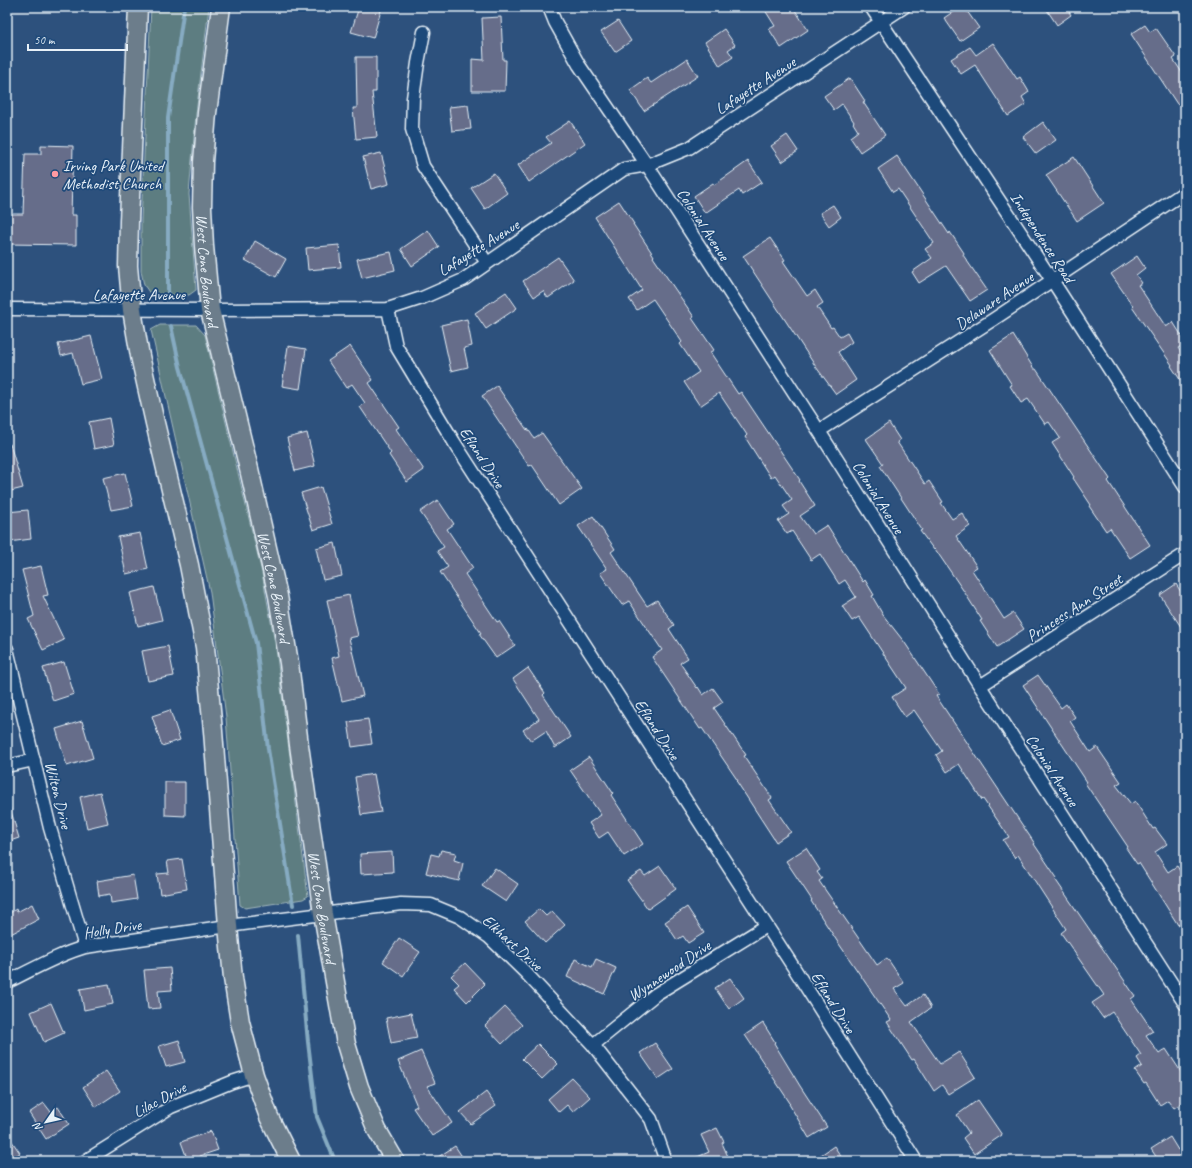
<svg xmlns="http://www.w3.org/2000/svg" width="1192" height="1168" viewBox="0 0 1192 1168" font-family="Caveat,sans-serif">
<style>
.green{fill:#5d7d81;stroke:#a2b7bc}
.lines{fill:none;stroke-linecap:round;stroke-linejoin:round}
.stream{stroke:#86abc2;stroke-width:4}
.building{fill:#666d8a;stroke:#e8f1f8}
.minor-casing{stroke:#e8f1f8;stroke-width:15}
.primary-casing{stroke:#e8f1f8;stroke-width:21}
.minor{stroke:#1f4a7a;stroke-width:12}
.primary{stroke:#6c7d8b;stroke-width:18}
.poi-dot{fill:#ff9aa2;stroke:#1f4a7a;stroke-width:1.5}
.labels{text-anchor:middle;stroke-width:3.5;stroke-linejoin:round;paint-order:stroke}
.street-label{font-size:16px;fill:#e8f1f8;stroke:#1f4a7a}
.poi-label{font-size:16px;fill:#e8f1f8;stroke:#1f4a7a;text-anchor:start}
</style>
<rect width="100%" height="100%" fill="#2d517d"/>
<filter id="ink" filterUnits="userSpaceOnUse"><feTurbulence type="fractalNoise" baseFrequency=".025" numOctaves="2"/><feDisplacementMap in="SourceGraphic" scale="8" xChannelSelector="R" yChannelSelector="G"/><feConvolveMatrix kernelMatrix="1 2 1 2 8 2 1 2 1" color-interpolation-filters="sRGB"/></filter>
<g filter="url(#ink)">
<!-- green -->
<path class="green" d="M151,7H209L196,114L189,194L196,290L189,295H151L144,285L141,271V221Z
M160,325H196L205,335L262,573L276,649L308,896L303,899L245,908L240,905L226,717L210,592L151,330Z"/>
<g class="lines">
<!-- stream -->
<path class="stream" d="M168,298V118L184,7
M171,326L180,367L256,643L268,749L293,905
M298,935L308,1042L317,1117L335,1161"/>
</g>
<!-- building -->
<path class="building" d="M359,7H382L373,38L351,32Z
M763,7H793L808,30L781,48L769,29L775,26Z
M960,7H964L979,28L960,41L944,18Z
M1045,7H1066L1071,15L1057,25Z
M501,17L503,60H506L505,91H472V59L484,60L482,18Z
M618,21L631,41L615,52L601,32Z
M1145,25L1150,32L1156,28L1176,57L1173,59L1185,77V98L1177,104L1131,34Z
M724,29L735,45L728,50L733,57L720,66L705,42Z
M993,43L1017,79L1020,77L1029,92L1022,97L1026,104L1008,116L975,65L961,74L951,59L970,47L976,55Z
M356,57H376V92H372L377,137L356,139L353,108H357Z
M687,59L698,76L644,111L630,90L647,78L651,83Z
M850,78L865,101L863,102L885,135L860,152L850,137L858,131L853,123L854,122L842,104L834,110L824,96Z
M468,105L471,129L452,131L449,107Z
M570,121L585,143L529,182L518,165L551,143L546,137Z
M1043,122L1056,140L1036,154L1023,137Z
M787,135L798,151L782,162L771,146Z
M41,145L73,146L71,215H76V245L7,244V214H23L25,154H41Z
M381,153L389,184L371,189L363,157Z
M897,156L949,234L950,232L964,253L963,255L987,290L970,301L946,266L919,283L912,272L932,258L925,249L934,243L898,189L893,192L878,169Z
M1074,157L1104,203L1077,221L1046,175Z
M748,161L762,182L742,195L739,190L705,213L694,196L713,183L714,185Z
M494,173L507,193L485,209L471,188Z
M619,201L634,224H633L654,256L653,257L694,317L692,318L714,350L710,352L738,394L741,392L800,480L799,481L815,506L800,516L813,534L827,525L863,582L865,580L874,595L872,596L883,615L905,643L939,694L936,696L1035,844H1034L1057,878L1055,879L1135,996L1131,999L1153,1031L1146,1035L1159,1054L1166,1049L1185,1078V1101L1174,1108L1168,1100L1160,1105L1146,1083L1144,1084L1135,1071L1142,1066L1137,1058L1141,1055L1112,1012L1103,1018L1092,1003L1104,995L1061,933L1066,929L1018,855L1015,858L1003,840L1009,837L983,799L982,800L959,764L947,772L936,755L942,751L914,710L905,717L892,697L906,688L859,617L852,621L842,606L856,597L845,580L839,584L820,554L811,560L792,531L787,534L778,521L789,514L783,506L792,500L775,475L771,478L745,437L747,435L719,393L700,406L684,382L699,372L680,344L682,342L653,299L637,310L629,299L642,290L595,217Z
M833,205L841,217L829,226L820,213Z
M428,230L439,247L412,266L401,249Z
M770,238L785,260L783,261L807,296L815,290L823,303L817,307L831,328L833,327L840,337L847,333L852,342L838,352L856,380L836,394L816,367L743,256Z
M255,241L286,259L276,277L245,260Z
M339,245L341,267L308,270L306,248Z
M391,252L395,270L362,278L357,259Z
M1137,256L1145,268L1136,275L1142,283L1138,285L1166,327L1173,322L1185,341V344L1178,348L1185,358V387L1171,366L1172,365L1132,307L1133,306L1111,274Z
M558,257L574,280L548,298L543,291L534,297L523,281Z
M506,292L517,308L486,329L475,313Z
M467,319L472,346L464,348L468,367L451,371L441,325Z
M1013,335L1034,369H1036L1110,479L1108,481L1150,545L1130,558L1110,528L1106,531L1089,506L1091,505L1073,478L1074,477L1052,443L1060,438L1049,422L1045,424L1028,399L1021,403L1010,386L1012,385L990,350Z
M91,336L102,379L81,384L73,353L61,356L58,344Z
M288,346L306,349L300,389L282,386Z
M350,346L373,380L369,383L399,427L396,429L424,470L407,482L389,455L391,453L360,407L365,403L352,384L346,388L328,361Z
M497,386L527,430L528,429L534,438L542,433L582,489L559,505L532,465L529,466L482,396Z
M109,418L114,445L94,449L89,422Z
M889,423L900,440L897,442L925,484L929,481L943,502L941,503L952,519L962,513L970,526L956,536L977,567L972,570L1004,619L1013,613L1024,629L997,647L980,621L982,620L963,590L935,549L934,550L920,531L922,530L880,466L883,464L866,439Z
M307,433L315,466L295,471L287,438Z
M7,444H10L23,488L7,492Z
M125,473L133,506L111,510L103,478Z
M321,487L332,524L313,530L301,493Z
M438,500L454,524L447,529L473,568L465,574L497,622L499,621L515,645L496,658L479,634L481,633L440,572L448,567L437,551L444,547L420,512Z
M28,510L31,539L9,542L7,512Z
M593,516L615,549L611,552L647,606L657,600L674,625L669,629L688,658L680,663L697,688L698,687L703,695L713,688L723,702L714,708L746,755L744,756L772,798L769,800L791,832L776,842L737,782L738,781L702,728L700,729L652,657L662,650L629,601L622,605L600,573L607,569L578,526Z
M140,533L148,569L126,574L118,537Z
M335,543L342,576L323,580L316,548Z
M41,566L48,595L43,596L64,640L43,650L28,619L34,616L22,570Z
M1176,584L1185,598V633L1160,595Z
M154,587L162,620L138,626L130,593Z
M349,595L358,636L349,638L363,696L342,701L332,658L339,656L327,600Z
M168,646L174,676L148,681L142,651Z
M64,662L74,694L53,701L43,668Z
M528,668L545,693L543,695L571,737L555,748L546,731L531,741L523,730L539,719L513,679Z
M1038,675L1061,708L1066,704L1075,717L1070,721L1090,752L1097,747L1121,782L1116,785L1131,804L1135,801L1153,829L1155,828L1167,844L1155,852L1168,872L1177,866L1185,879V920L1178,925L1139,863L1137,864L1126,848L1128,847L1085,783L1087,782L1023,685Z
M170,710L180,740L162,746L152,716Z
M368,719L372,744L352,747L348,722Z
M82,721L93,758L67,766L56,729Z
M589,757L613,793L611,795L643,844L624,856L608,832L599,838L589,823L601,815L570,770Z
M374,774L381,812L361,815L355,777Z
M165,782H185V816L165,815Z
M100,792L108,823L87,828L80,797Z
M10,808L19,838L7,842V809Z
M806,848L820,870L817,872L822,879L819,881L877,965L887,958L904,983L894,989L907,1006L923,995L931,1008L911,1022L940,1064L959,1052L975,1077L948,1094L942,1085L934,1091L914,1059L912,1060L887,1022L891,1020L837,941L811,901L812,900L786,861Z
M441,850L456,853L454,860L463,863L459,881L426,873L431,854L439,856Z
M392,852L393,872L361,874L360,854Z
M182,859L187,889L160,894L157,874L169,873L167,861Z
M660,866L676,889L648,909L627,880L641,871L645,876Z
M495,868L518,884L506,902L482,886Z
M133,875L137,899L111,903L110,894L99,896L97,881Z
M32,904L39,919L7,936V915L16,909L17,912Z
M687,907L704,933L688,943L683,936L677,940L665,922Z
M539,909L546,916L552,911L565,925L545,943L525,921Z
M399,938L420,952L403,976L383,962Z
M575,959L592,967L596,959L616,968L604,994L567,977Z
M465,963L485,984L467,1002L454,988L459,984L451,976Z
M170,968L172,990L158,991L160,1008L148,1009L144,970Z
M730,978L744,998L729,1009L715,988Z
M109,984L113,1004L84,1010L80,989Z
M51,1003L64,1033L44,1042L31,1012Z
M505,1007L522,1025L502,1044L485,1026Z
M411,1013L417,1038L391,1043L386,1018Z
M763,1023L775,1042L774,1043L800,1086L827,1127L809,1138L789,1104L790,1103L745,1035Z
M179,1040L185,1062L166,1067L159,1046Z
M655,1043L673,1069L658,1079L640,1053Z
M538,1044L558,1064L542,1079L522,1059Z
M421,1051L435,1083L427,1086L452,1123L432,1136L413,1108L417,1106L398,1061Z
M106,1071L120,1091L96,1107L83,1087Z
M572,1078L590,1097L573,1112L567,1105L559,1112L548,1099Z
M486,1092L496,1106L471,1124L460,1112Z
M978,1100L1002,1135L974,1154L963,1138L969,1133L957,1115Z
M44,1103L51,1112L58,1107L69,1124L46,1139L29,1113Z
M717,1128L724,1142L722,1143L730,1161H688L709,1152L701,1135Z
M211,1131L218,1150L200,1156L202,1161H188L181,1142Z
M7,1134L20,1153L8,1161H7Z
M1170,1137L1178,1150L1185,1145V1161H1159L1151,1149Z
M455,1146L465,1161H432Z
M834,1146L844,1161H812Z"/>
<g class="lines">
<defs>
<path id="minor" d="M549,7L555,22L579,65L647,165L819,431L980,686L1185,1004
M871,7L1052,280L1185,487
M424,32L418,63L413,98L412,129L423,166L487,263
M7,309L210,310L388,309L422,298L463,280L624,169L647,165L689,148L904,7
M388,309L396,346L454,442L794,968L916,1161
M819,431L994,319L1185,192
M7,649L50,828L85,947
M980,686L1185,554
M7,766L34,760
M7,982C32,970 57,955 85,947L228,926L401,904L431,905L460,917L489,937L524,971L593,1045L651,1119L666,1161
M593,1045L656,994L766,926
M85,1161L171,1107L232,1082L254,1075"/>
<g id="primary">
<path d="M138,7L129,221L128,266L132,310L140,356L155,423L189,565L205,647L213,731L228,926L233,978L240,1022L254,1075L269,1117L291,1161"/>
<path id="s1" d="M221,7L207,113L203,162L202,207L204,246L210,310L249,469L278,596L289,663L299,745L323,914L346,1044L359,1087L377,1130L395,1161"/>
</g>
</defs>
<!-- minor casing -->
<use href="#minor" class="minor-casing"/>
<!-- primary casing -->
<use href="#primary" class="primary-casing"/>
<!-- minor -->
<use href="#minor" class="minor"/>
<!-- primary -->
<use href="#primary" class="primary"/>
</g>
</g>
<!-- markers -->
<circle class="poi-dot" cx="55" cy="174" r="4"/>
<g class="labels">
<!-- street labels -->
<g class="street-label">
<text transform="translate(755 85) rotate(-33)" y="6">Lafayette Avenue</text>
<text transform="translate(704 224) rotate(57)" y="6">Colonial Avenue</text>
<text transform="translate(1043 237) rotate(57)" y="6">Independence Road</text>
<text transform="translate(478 247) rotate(-32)" y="6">Lafayette Avenue</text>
<text dy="6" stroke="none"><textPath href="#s1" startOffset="265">West Cone Boulevard</textPath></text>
<text x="139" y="300">Lafayette Avenue</text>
<text transform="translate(994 300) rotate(-34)" y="6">Delaware Avenue</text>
<text transform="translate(483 457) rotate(57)" y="6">Efland Drive</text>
<text transform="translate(879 497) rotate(58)" y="6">Colonial Avenue</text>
<text dy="6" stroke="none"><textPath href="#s1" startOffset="589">West Cone Boulevard</textPath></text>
<text transform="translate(1074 607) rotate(-33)" y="6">Princess Ann Street</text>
<text transform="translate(658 729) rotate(57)" y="6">Efland Drive</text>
<text transform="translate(1053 770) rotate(57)" y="6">Colonial Avenue</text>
<text transform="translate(59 795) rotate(76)" y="6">Wilton Drive</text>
<text dy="6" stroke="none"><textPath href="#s1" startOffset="913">West Cone Boulevard</textPath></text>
<text transform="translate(112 928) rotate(-9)" y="6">Holly Drive</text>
<text transform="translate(513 942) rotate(42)" y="6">Elkhart Drive</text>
<text transform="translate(669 970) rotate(-34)" y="6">Wynnewood Drive</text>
<text transform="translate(834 1002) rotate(58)" y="6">Efland Drive</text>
<text transform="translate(159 1099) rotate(-28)" y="6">Lilac Drive</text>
</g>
<!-- poi labels -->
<g class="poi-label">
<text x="63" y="171">Irving Park United<tspan x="63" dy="18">Methodist Church</tspan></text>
</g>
</g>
<!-- margin -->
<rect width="1192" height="1168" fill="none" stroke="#1f4a7a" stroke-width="24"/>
<rect x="12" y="12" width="1168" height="1144" fill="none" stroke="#e8f1f8" stroke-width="1.5" filter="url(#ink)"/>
<!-- north arrow -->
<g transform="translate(46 1122) rotate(236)" stroke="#1f4a7a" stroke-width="3" paint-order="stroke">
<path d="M0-3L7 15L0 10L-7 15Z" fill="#e8f1f8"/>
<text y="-6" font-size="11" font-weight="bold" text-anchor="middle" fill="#e8f1f8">N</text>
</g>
<!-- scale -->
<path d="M28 44v6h99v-6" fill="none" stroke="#e8f1f8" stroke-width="2"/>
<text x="34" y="44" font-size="12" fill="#e8f1f8" stroke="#1f4a7a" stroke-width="3" paint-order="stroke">50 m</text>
</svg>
